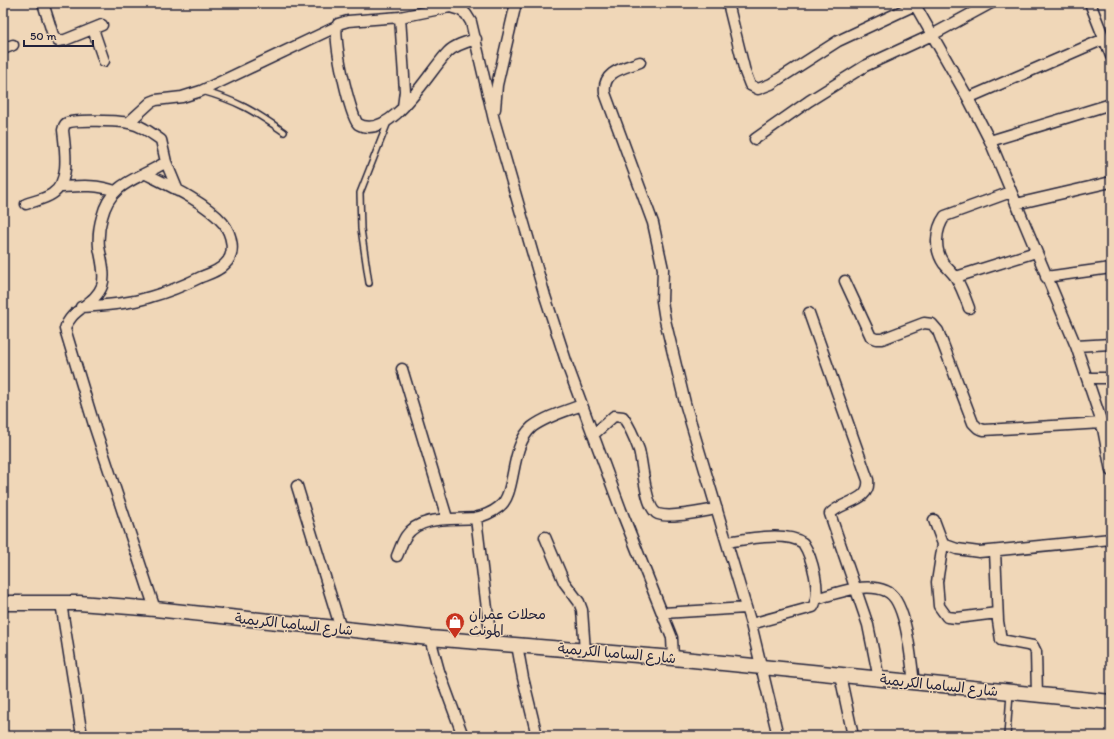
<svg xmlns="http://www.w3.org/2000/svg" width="1114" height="739" viewBox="0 0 1114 739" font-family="Itim,'Playpen Sans Arabic',sans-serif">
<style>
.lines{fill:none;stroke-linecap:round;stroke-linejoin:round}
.service-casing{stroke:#22223b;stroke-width:8}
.minor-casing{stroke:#22223b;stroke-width:13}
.secondary-casing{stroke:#22223b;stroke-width:17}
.service{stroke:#f0d7b8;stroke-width:5}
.minor{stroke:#f0d7b8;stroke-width:10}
.secondary{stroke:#f0d7b8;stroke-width:14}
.labels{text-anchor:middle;stroke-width:3;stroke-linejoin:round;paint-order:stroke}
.poi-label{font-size:14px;fill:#22223b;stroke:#f0d7b8;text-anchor:start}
.street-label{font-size:14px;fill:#22223b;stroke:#f0d7b8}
</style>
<rect width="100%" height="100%" fill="#f0d7b8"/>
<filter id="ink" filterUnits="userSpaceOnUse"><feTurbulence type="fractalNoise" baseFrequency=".025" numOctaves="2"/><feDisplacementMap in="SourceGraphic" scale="8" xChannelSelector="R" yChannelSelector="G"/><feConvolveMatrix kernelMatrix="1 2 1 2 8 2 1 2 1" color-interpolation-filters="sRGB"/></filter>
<g filter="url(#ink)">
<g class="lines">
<defs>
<path id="service" d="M465,3L466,13
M202,91C238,101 254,111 284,132
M369,283L361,229L360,193L388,122
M1007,736L1010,693"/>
<path id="minor" d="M43,3L53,35L58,41L65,40L102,25
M728,3L745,72L750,85L758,89L771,84L838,41L915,5
M914,3L968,98L990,141L1076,346L1102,423L1111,471
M1090,3L1111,56
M400,17L405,91L403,107
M93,29L104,61
M476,39C466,42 455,45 448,52C429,71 391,142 358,124C350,115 331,34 338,24L348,21L400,17L450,7L460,10L466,14L471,22L494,120L545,296L568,367L621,510L672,638L673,658
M3,49L13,45
M640,62C624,68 602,71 605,93L653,223L663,269L662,301L665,320L685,403L751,624L778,736
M968,98L1104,39
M495,109L497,85L516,3
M128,123L151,102L156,100L182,97L201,91L336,27
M755,139L809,101L865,66L932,35L991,3
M990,141L1111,104
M60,187C79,186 96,184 115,191
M26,204C34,201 45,199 52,194C71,182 65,149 63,130C64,127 64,124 67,123C74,119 120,121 129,123C141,125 151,133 161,140L166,162L178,191
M1016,204L1111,182
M956,277L1036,252
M1046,277L1111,268
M845,281L871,337L876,339H882L924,323L932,324L938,331L973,423L978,428L984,430L1102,423
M81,307C104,305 128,304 150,297C168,292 185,285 201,277C209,274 219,271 225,264C237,253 231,233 223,223C205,202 170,186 146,174
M969,308C965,297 962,288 956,278C953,273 948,269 944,264C934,250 935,230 945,216L1011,192
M809,313L868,480C871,502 841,501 830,514L868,625L879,679
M1076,346L1111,344
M402,369L447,518
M1087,378H1111
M593,435L614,416L623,417C630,427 635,439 639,450C643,464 645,509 658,514C672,519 702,511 717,509
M297,486L341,629
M476,518L491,642
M934,520L943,544L957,549L979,552L1111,539
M545,537L564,582L579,602L582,610L585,651
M727,542C747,539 786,531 803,543C812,557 822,593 813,607L751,624
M943,544L937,582L939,606L947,617L957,618L997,613
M995,551L998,621L1001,640L1033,646L1036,652L1037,695
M397,556C400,549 402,542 406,536C420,515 453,520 474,518C482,517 493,512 499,507C517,495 509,447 532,427C547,416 566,411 582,405
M816,599C837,593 865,582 886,591C907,599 911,662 914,683
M61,603L82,736
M155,609L95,428L65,329C70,309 95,305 102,286C106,275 101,258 99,247C98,236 99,227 102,217C111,181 138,180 166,162
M663,613L746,608
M430,638L439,671L463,736
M517,645L523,678L537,736
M840,675L853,736"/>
<path id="secondary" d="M3,603H79L155,609L430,638L673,658L1111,702"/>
</defs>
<!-- service casing -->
<use href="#service" class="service-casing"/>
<!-- minor casing -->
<use href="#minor" class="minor-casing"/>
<!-- secondary casing -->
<use href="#secondary" class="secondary-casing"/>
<!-- service -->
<use href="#service" class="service"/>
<!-- minor -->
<use href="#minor" class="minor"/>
<!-- secondary -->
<use href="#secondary" class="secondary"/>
</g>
</g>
<!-- icons -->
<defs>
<symbol id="shop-pin" viewBox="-11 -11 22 30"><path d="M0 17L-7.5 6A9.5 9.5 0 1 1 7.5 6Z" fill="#c8321e" stroke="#f0d7b8"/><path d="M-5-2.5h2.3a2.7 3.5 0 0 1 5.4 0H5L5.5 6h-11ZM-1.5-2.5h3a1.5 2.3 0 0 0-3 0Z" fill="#fff"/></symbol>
</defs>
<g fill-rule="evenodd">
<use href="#shop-pin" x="444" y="611" width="22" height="30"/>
</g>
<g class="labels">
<!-- poi labels -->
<g class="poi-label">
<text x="469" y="619">محلات عمران<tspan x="469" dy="16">المونث</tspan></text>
</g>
<!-- street labels -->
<g class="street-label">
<text transform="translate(294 624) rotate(6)" y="5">شارع السامبا الكريمية</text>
<text transform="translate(617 653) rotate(5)" y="5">شارع السامبا الكريمية</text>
<text transform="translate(939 685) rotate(6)" y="5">شارع السامبا الكريمية</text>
</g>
</g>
<!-- margin -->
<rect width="1114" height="739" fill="none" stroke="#f0d7b8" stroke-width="16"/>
<rect x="8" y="8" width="1098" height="723" fill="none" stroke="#22223b" stroke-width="1.5" filter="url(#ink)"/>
<!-- scale -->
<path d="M24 40v6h69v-6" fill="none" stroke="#22223b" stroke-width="2"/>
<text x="30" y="40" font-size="12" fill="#22223b" stroke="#f0d7b8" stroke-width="3" paint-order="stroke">50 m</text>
</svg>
